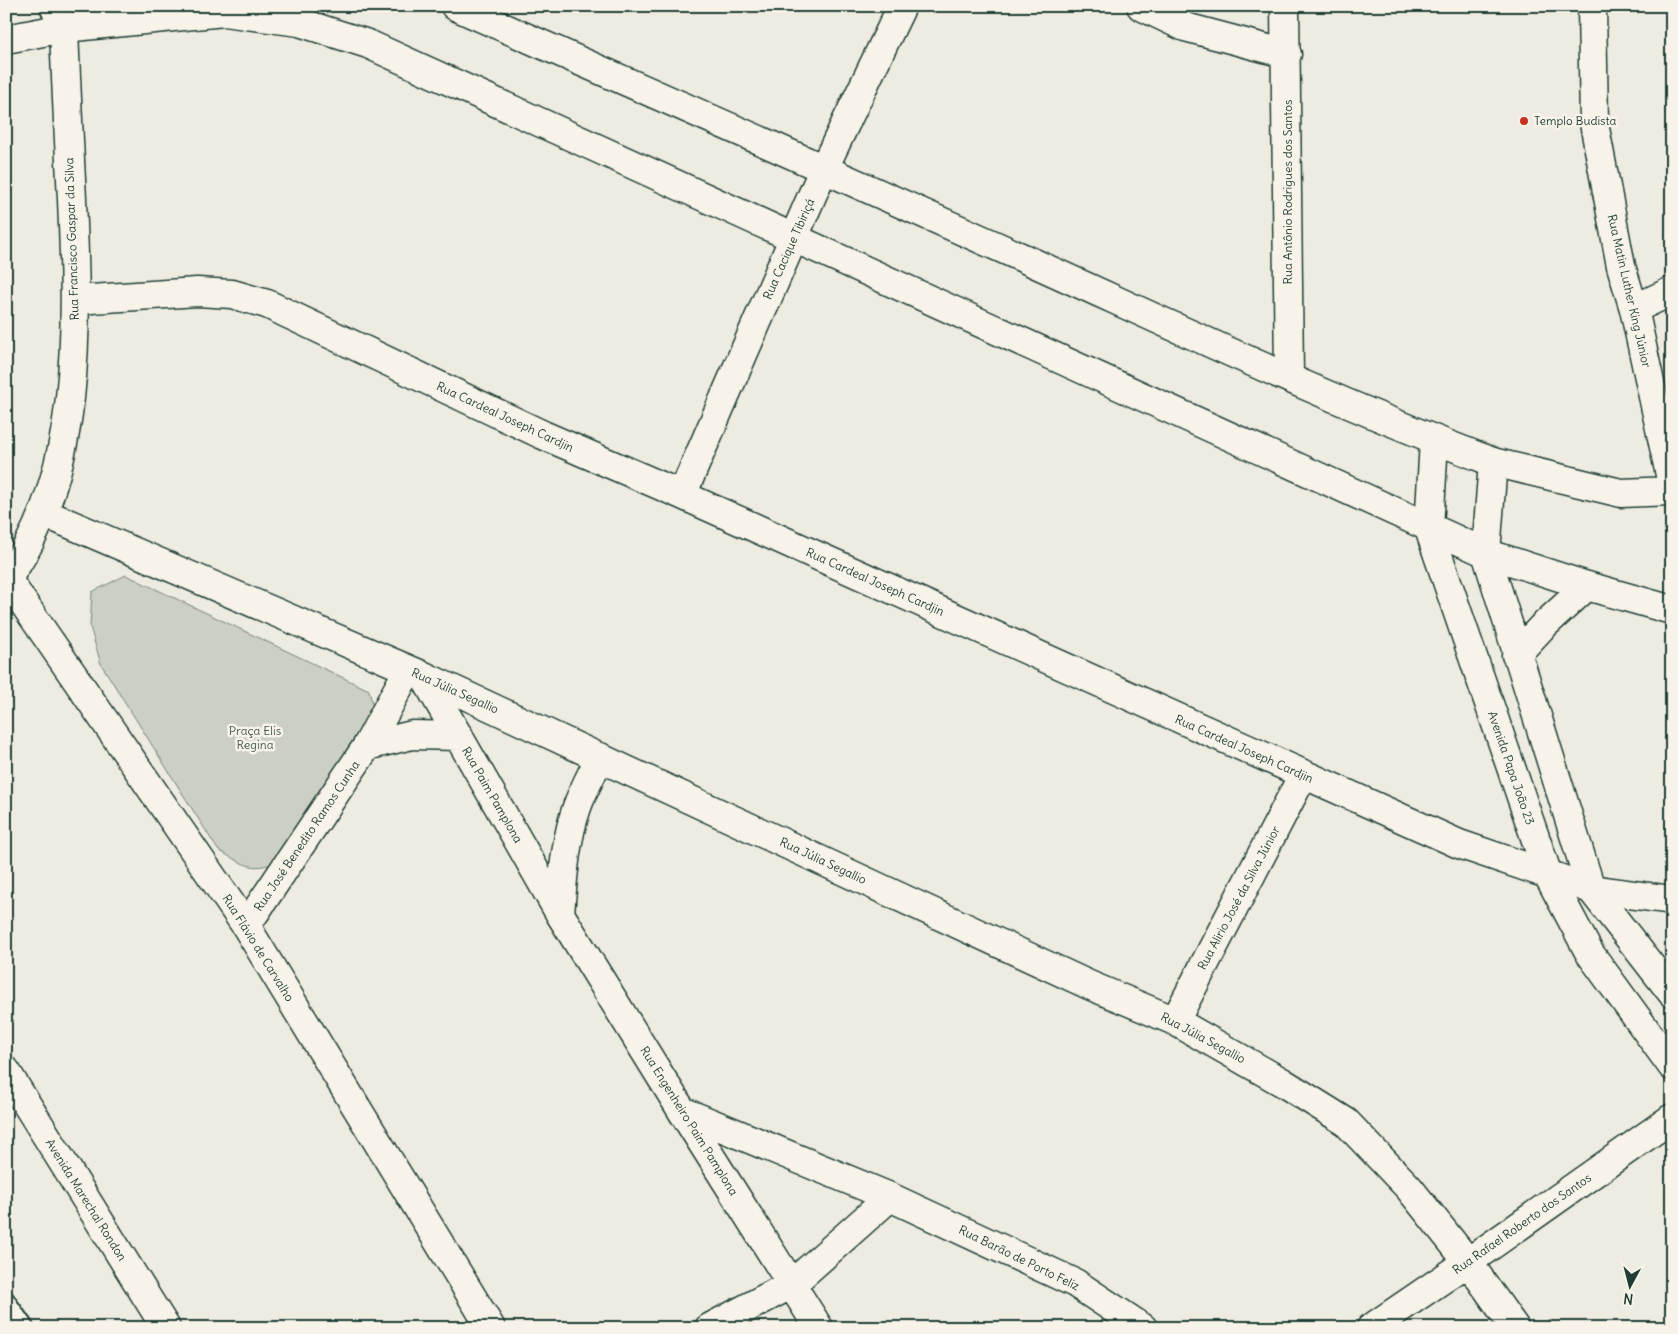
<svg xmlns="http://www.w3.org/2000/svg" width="1678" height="1334" viewBox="0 0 1678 1334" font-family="Delius,sans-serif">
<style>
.green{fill:#cccfc4;stroke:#76867c}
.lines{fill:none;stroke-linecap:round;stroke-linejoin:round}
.service-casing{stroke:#1f3d34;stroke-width:19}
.minor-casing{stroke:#1f3d34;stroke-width:31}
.tertiary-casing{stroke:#1f3d34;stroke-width:31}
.service{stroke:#f7f3e8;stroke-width:15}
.minor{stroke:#f7f3e8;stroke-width:28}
.tertiary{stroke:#f7f3e8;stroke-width:28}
.poi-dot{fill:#c8321e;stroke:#f7f3e8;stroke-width:2}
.labels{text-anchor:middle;stroke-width:5;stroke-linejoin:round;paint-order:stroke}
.poi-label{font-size:12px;fill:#1f3d34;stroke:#f7f3e8;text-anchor:start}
.street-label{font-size:12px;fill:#1f3d34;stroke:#f7f3e8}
.park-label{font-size:12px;fill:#425a51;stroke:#f7f3e8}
</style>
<rect width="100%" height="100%" fill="#eeece1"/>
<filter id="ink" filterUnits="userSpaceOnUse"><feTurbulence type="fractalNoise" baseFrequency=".02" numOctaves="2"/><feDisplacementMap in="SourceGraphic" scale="10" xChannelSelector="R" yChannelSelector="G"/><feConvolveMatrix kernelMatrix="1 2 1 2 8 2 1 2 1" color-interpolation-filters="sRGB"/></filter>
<g filter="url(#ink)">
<!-- green -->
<path class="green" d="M126,575L369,690L376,721L285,858C253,874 247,866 218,850L101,664L90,627L92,592Z"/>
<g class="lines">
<defs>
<path id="service" d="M6,1299L26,1328"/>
<path id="minor" d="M1141,6L1185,27L1287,54
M1285,6L1289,378
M1592,6L1594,123L1621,266L1634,309L1672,484
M76,300L197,292L232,294L267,304L543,435L682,495L1459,844L1591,889L1672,900
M1634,309L1672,291
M1493,462L1621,493L1672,491
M682,495L824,168L902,6
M44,513L424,676L1089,985L1175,1021L1282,1082L1346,1122L1409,1188L1468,1262L1515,1328
M1486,553L1587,586L1672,610
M7,579L246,926L491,1328
M6,580C84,476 77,322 72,199C69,142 66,85 64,28L54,6
M424,676L560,914L682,1111L819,1328
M367,746L412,735L459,736
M560,914C563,878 565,841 577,807C583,790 592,774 600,757
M246,926L367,746L408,670
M1175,1021L1303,775
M682,1111L890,1197L1075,1283L1143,1328
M709,1328L792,1284L890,1197
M1371,1328L1468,1262L1672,1118"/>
<path id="tertiary" d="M455,6C645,89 834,173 1023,258C1178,328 1333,402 1493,462L1486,553L1591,889L1672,993
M6,39L64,28L224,12L299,22L368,44L1486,553
M1434,440L1429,529L1548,875L1589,952L1672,1066
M1516,655L1541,628L1587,586
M6,1071L166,1328"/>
</defs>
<!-- service casing -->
<use href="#service" class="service-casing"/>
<!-- minor casing -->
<use href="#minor" class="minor-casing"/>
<!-- tertiary casing -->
<use href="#tertiary" class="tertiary-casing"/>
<!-- service -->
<use href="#service" class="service"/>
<!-- minor -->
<use href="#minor" class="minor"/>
<!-- tertiary -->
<use href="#tertiary" class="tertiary"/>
</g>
</g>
<!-- markers -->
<circle class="poi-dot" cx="1524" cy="121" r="5"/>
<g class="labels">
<!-- poi labels -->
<g class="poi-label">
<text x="1534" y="125">Templo Budista</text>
</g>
<!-- street labels -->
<g class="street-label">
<text transform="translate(1288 192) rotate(-90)" y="4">Rua Antônio Rodrigues dos Santos</text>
<text transform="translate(72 239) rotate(-92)" y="4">Rua Francisco Gaspar da Silva</text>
<text transform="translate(789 249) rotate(-66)" y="4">Rua Cacique Tibiriçá</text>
<text transform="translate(1629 291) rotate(77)" y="4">Rua Matin Luther King Júnior</text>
<text transform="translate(505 417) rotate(25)" y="4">Rua Cardeal Joseph Cardjin</text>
<text transform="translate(875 582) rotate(24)" y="4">Rua Cardeal Joseph Cardjin</text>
<text transform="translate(455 691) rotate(24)" y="4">Rua Júlia Segallio</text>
<text transform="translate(1244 749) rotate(24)" y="4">Rua Cardeal Joseph Cardjin</text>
<text transform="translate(1511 768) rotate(71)" y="4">Avenida Papa João 23</text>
<text transform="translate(492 795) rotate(60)" y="4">Rua Paim Pamplona</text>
<text transform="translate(307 836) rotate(-56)" y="4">Rua José Benedito Ramos Cunha</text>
<text transform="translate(823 861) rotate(25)" y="4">Rua Júlia Segallio</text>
<text transform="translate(1239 898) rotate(-62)" y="4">Rua Alirio José da Silva Júnior</text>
<text transform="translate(258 948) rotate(58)" y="4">Rua Flávio de Carvalho</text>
<text transform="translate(1203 1038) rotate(28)" y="4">Rua Júlia Segallio</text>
<text transform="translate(689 1121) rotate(58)" y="4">Rua Engenheiro Paim Pamplona</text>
<text transform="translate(86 1200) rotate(58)" y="4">Avenida Marechal Rondon</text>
<text transform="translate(1522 1224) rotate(-35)" y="4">Rua Rafael Roberto dos Santos</text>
<text transform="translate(1019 1258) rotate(26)" y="4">Rua Barão de Porto Feliz</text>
</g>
<!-- park labels -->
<g class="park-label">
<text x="255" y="735">Praça Elis<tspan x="255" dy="14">Regina</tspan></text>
</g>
</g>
<!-- margin -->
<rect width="1678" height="1334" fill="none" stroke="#f7f3e8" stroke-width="25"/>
<rect x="12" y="12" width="1653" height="1309" fill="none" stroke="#1f3d34" stroke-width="2" filter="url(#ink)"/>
<!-- north arrow -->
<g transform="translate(1630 1286) rotate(187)" stroke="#f7f3e8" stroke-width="4" paint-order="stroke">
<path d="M0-4L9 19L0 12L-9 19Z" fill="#1f3d34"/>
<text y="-8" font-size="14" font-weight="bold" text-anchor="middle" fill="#1f3d34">N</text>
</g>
</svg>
